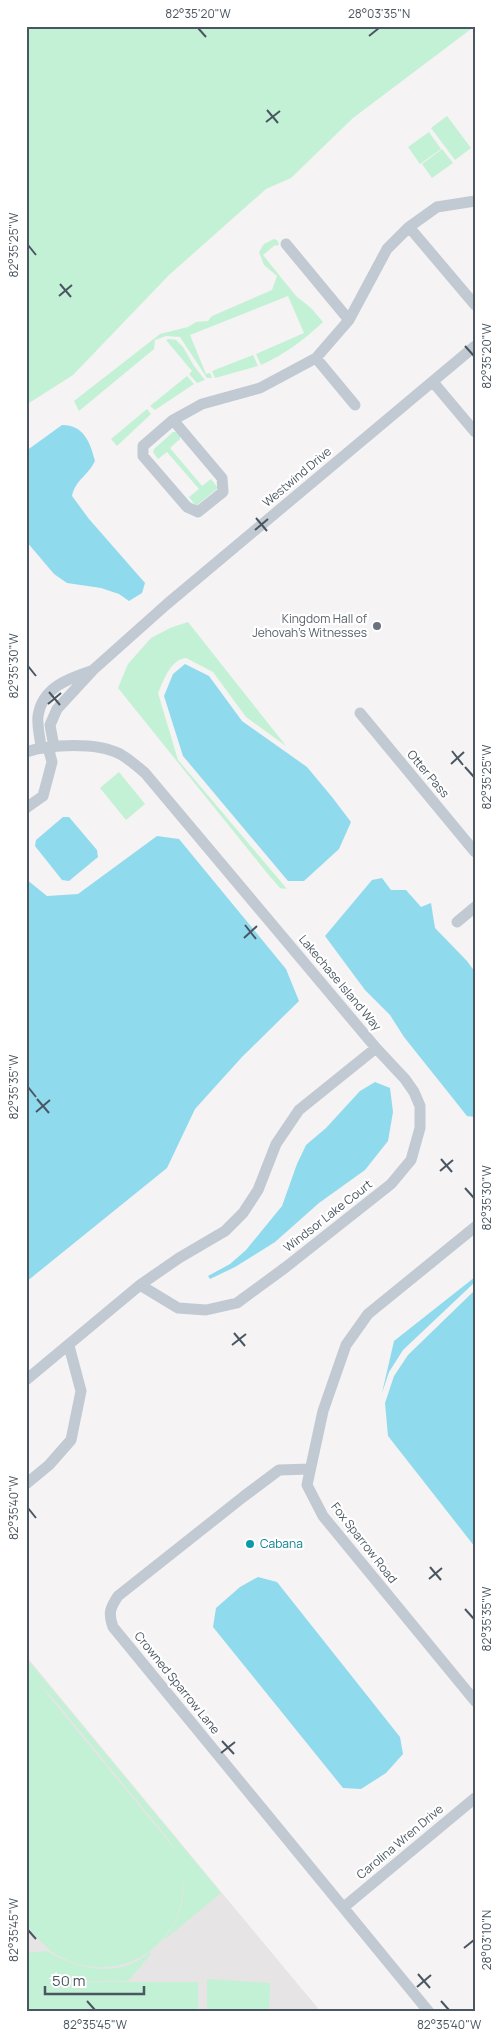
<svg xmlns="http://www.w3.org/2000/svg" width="501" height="2038" viewBox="0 0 501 2038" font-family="Manrope,sans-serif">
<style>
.education{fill:#e6e4e5}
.green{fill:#c3f1d5}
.water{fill:#90daee}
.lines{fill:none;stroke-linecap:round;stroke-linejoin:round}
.minor{stroke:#c1cad2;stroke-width:11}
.ticks{fill:none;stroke:#4a5661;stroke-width:2}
.worship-dot{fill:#6b7280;stroke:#fff;stroke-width:2}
.culture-dot{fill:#0f9aa8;stroke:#fff;stroke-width:2}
.labels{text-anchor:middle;stroke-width:4.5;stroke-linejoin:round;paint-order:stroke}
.street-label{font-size:12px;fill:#4a5661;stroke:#fff}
.worship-label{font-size:12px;fill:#5b616d;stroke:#fff;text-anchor:end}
.culture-label{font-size:12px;fill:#0d838f;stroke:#fff;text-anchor:start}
.neatline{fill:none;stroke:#4a5661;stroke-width:2}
.ticks-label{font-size:12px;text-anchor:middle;fill:#4a5661}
</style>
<rect width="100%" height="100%" fill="#f5f3f3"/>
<!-- education -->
<path class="education" d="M26,1656L222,1893L321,2012H26Z"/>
<!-- green -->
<path class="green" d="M26,26H475L353,118L291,178L266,189L169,275L73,375L26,405Z
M447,116L471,148L455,160L431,128Z
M429,132L441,149L420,164L408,147Z
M442,149L453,163L432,178L422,164Z
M274,239L277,240L279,244L277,246L275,245L263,255L296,296L311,308L323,322C304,340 285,354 261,365L256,354L304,333L288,296L190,335L206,374L210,373L212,378H207L180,337L166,336L155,340L154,349L79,411L74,401L160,334L188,327L196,322L208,321L212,316L272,290L277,276L264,265L259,252L264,244Z
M169,339L176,340L183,347L194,366L205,380L197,383L189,374L192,371L166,340Z
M253,355L258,366L215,378L212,371Z
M187,376L194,384L155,410L150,406Z
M147,409L151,414L117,446L111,439Z
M173,432H178L180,435V439L170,448L202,486L211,479L218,488L196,506L189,497L199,489L167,452L158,459L153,452L154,449Z
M188,622L286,746L246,717L213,672L186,658C170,660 164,680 158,693L178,760L287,889L280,888L267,873L118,688L128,664L151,638L170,628Z
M119,772L145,804L126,820L100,788Z
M26,1658L221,1893L164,1940C189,1905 189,1878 170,1841L57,1703L26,1670Z
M26,1672L33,1677L169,1842C173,1848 178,1856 180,1863C198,1933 128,1990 63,1958C48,1952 37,1937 26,1925Z
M47,1951C78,1970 120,1979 150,1952V1955L128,1981L26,1982V1953Z
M207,1979L270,1983L269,2012H207Z
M26,1982H198V2012H26Z"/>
<!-- water -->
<path class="water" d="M62,425C84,425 90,442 95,461C87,477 76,479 72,496L89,519L145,583L142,593L129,601L119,594L101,588L67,583L54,574L26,541V451Z
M185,664L209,676L242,721L307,767L332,797L351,822L339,849L304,881H288L183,756L164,696L173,674Z
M63,817H69L97,850L98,857L69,881L62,880L35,846L36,840Z
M157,836L179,839L286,969L299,1001L242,1057L195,1109L167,1168L26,1282V879L47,896L78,894Z
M382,878L391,890H406L421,907L431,903L435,928L467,961L475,972V1117L467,1116L404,1037L390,1015L365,990L325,936L372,880Z
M375,1082L390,1088L393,1112L388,1141L365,1170L319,1203L275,1242L235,1267L210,1279L208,1276L230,1264L246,1250L282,1206L297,1164L306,1145L326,1128L360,1091Z
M475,1277V1282L403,1350L389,1372L382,1393L394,1341Z
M475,1290V1547L388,1436L385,1403L394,1376L408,1355Z
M258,1577L277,1582L400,1737L403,1754L386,1773L361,1789L343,1788L213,1627L216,1608L240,1587Z"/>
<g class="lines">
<!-- minor -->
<path class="minor" d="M409,227L475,305
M286,244L349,320
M316,358L355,405
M433,382L475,432
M173,420L222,478L223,492L198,512L187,507L143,456V446L173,420L202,404L260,388L316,358L349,320L387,249L409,227L437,207L475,201
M360,713L475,852
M41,747C40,738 37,726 38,716C42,688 67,679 91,671
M54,747L50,725L57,709L93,670L167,604L475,346
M26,752C50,744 97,742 120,754C129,759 137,766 145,773L376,1048L405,1079L414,1092L420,1106V1128L411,1160L391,1184L286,1267L237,1303L206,1310L178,1308L140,1285
M26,808L43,796L52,762L48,747
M457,922L475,907
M475,1227L368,1314L346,1345L323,1411L307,1485L323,1516L475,1701
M26,1380L140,1285L179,1258L225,1231L243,1213L258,1190L276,1144L299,1110L376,1048
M310,1469L279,1470L243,1497L118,1596C110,1608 108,1613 113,1627L429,2012
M26,1484L49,1465L71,1440L81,1391L69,1346
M344,1907L475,1798"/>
</g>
<!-- ticks -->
<path class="ticks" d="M198,28L206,37M369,36L379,28M267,110L278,123M266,122L280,111M28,245L36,255M60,284L71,297M59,296L72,285M465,346L474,356M256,518L267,531M255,530L268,519M28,666L36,676M49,692L60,705M48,704L61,693M452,751L463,765M451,764L464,752M465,767L474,777M245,925L256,939M244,938L257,926M28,1087L36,1097M37,1099L49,1113M36,1112L50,1100M441,1159L452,1172M440,1171L453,1160M465,1188L474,1198M234,1333L245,1346M232,1345L246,1334M28,1508L36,1518M430,1567L441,1580M429,1579L442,1568M465,1609L474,1619M222,1741L234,1754M221,1753L235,1742M28,1930L36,1939M464,1948L474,1940M418,1974L430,1988M417,1987L431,1975M87,2001L95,2010M441,2001L449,2010"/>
<!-- markers -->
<circle class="worship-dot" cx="377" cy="626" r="5"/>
<circle class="culture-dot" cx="250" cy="1544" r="5"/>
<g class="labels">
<!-- street labels -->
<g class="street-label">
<text transform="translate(297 477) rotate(-40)" y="4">Westwind Drive</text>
<text transform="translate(428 774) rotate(50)" y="4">Otter Pass</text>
<text transform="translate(340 983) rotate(50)" y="4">Lakechase Island Way</text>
<text transform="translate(328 1216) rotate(-38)" y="4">Windsor Lake Court</text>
<text transform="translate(364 1543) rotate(52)" y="4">Fox Sparrow Road</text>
<text transform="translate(177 1683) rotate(51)" y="4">Crowned Sparrow Lane</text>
<text transform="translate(400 1842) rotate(-40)" y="4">Carolina Wren Drive</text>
</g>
<!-- worship labels -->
<g class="worship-label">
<text x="367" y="623">Kingdom Hall of<tspan x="367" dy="14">Jehovah's Witnesses</tspan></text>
</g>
<!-- culture labels -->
<g class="culture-label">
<text x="260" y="1548">Cabana</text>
</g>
</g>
<!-- border -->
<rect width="501" height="2038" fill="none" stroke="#ffffff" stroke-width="55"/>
<!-- scale -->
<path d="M45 1986v8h99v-8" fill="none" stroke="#4a5661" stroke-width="2.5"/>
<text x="52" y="1986" font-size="15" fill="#4a5661" stroke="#ffffff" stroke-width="4" paint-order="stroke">50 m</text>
<rect x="28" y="28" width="446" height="1982" class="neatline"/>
<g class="ticks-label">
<text x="198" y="18">82°35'20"W</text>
<text x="379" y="18">28°03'35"N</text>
<text transform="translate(14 245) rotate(-90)" y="4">82°35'25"W</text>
<text transform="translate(487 356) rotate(-90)" y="4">82°35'20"W</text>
<text transform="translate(14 666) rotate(-90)" y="4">82°35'30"W</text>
<text transform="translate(487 777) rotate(-90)" y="4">82°35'25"W</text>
<text transform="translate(14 1087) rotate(-90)" y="4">82°35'35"W</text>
<text transform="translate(487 1198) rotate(-90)" y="4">82°35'30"W</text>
<text transform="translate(14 1508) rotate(-90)" y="4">82°35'40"W</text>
<text transform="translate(487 1619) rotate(-90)" y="4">82°35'35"W</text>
<text transform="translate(14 1930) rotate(-90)" y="4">82°35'45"W</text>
<text transform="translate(487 1940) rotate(-90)" y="4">28°03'10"N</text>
<text x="95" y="2029">82°35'45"W</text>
<text x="449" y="2029">82°35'40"W</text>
</g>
</svg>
